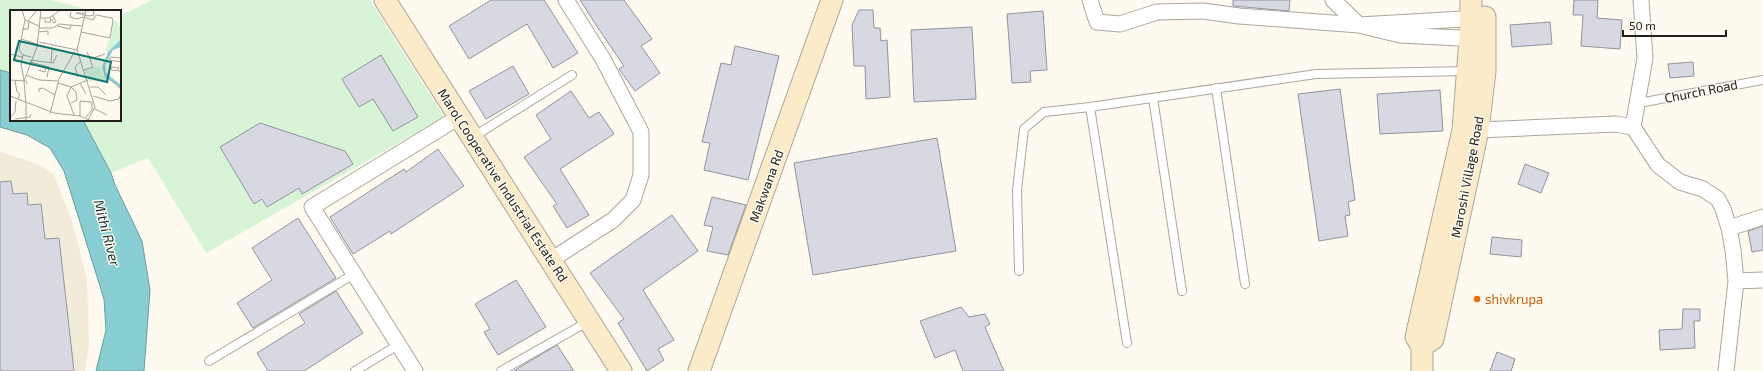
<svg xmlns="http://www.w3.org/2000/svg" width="1763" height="371" viewBox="0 0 1763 371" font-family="'Exo 2',sans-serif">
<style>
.built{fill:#f2ebda}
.green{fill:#d7f4d7}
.water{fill:#89ced3;stroke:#6a9a9c}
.building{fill:#d7d8e2;stroke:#92939c}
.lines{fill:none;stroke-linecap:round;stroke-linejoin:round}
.lane-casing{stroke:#aba79e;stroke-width:10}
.street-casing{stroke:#aba79e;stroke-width:17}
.secondary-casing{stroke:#aba79e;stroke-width:23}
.lane{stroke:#fff;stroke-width:8}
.street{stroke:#fff;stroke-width:15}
.secondary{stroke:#fcebc8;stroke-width:21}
.food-dot{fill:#e8710a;stroke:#fefaef;stroke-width:1.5}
.labels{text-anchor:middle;stroke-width:3;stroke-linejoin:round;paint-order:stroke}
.street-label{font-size:13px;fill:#22201d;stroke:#fefaef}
.food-label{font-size:13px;fill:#c56008;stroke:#fefaef;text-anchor:start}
.water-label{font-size:14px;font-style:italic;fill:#0b2f31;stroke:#fefaef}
.inset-road{fill:none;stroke:#a6a39b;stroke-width:1}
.view{fill:#0f766e;fill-opacity:0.15;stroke:#0f766e;stroke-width:2}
.inset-edge{fill:none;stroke:#22201d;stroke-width:2}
</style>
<rect width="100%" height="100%" fill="#fefaef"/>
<!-- built -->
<path class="built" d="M0,152L27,160L43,167L54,175L73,224L87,280L89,345L85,371H0Z"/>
<!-- green -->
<path class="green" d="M0,0H51L95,11H11V73L0,70Z
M152,0H370L444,117L206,253L148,158L111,173L83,120H120V16Z"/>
<!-- water -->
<path class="water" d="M0,70L11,73V120H83L111,173L115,185L142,241L150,290L144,371H96L106,330L104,299L64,171L50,148L27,135L0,127Z"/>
<!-- building -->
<path class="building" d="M491,0H544L578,53L553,68L527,24L469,59L449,26Z
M580,0H624L652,39L641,46L660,73L635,91L619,69L624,66L598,28Z
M1233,0H1290L1289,11L1233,6Z
M1574,0H1598L1597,18L1622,20L1620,49L1581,46L1583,15H1573Z
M859,10H873L874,28H880L881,41L887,40L890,97L866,99L865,66H854L852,25Z
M1043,11L1047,70L1030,71L1031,82L1012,83L1007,14Z
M1550,22L1552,44L1512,47L1510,25Z
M972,27L976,99L914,102L911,30Z
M735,46L779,56L748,180L704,170L710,143L702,142L721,63L731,65Z
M381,55L418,117L393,131L373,99L359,107L342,79Z
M1693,62L1694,76L1670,78L1668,64Z
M513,66L529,94L486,119L469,91Z
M1340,89L1355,200L1348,202L1350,215L1345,216L1348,236L1319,241L1298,94Z
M1440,90L1443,131L1380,134L1377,94Z
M571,91L589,118L599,112L614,134L560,169L589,215L567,228L553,206L557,204L524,157L551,139L536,115Z
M260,123L345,151L353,164L302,194L299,188L267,207L262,199L254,204L220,147Z
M937,138L956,251L813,275L794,163Z
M438,149L464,186L391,234L390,231L353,254L330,217L404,169L406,172Z
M1525,164L1549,173L1541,193L1518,184Z
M11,181L13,194L27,193L28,205L41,204L45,239L59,238L74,371H0V182Z
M712,197L746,205L728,255L707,251L713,227L704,225Z
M672,215L698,251L643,290L674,340L658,349L664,360L647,371L618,323L624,319L590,273Z
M298,218L336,278L253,328L237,303L272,280L252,248Z
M1763,226V250L1752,252L1748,231Z
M1492,237L1522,240L1521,257L1490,254Z
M516,280L546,327L498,355L484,332L490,329L475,304Z
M336,291L363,333L304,371H268L257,353L305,323L299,314Z
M961,307L969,317L985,314L990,324L985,327L1004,371H963L955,350L935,358L920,321Z
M1683,309H1700V321H1694L1695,348L1660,350L1659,330L1682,329Z
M557,345L574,371H514L525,364Z
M1497,352L1515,359L1511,371H1490Z"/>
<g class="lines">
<defs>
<path id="lane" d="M1216,88L1245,284
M1153,98L1182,291
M1639,103L1763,80
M1090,107L1127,343
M473,137L572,75
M1019,271L1017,190L1024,129L1044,112L1090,107L1316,74L1468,71
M209,361L354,274
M355,371L398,345
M501,371L589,321"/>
<path id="street" d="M1090,0L1097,22L1120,24L1157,12L1203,11L1239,16L1359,25L1480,18
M1333,0L1359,25L1400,35L1479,39
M1633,127L1645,58L1641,0
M1478,130L1616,124L1633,127L1658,165L1680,182L1703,189L1718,199L1723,209L1729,228L1733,250L1736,281L1726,371
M1729,228L1763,217
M551,260L613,220L633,200L641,175V132L603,59L566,0
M1736,281L1763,280
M415,371L312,207L459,117"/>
<path id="secondary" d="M385,0L621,371
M1422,346L1433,339L1478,130L1485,71V17
M699,371L832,0
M1422,371V346L1416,337L1463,130L1470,38L1471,0"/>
</defs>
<!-- lane casing -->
<use href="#lane" class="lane-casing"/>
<!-- street casing -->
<use href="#street" class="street-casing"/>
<!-- secondary casing -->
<use href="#secondary" class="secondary-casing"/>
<!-- lane -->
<use href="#lane" class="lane"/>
<!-- street -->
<use href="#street" class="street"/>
<!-- secondary -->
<use href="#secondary" class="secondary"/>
</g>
<!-- markers -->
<circle class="food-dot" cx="1477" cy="299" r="4"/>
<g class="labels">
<!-- street labels -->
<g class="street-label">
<text transform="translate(1701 91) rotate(-11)" y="5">Church Road</text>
<text transform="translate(1467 177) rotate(-79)" y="5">Maroshi Village Road</text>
<text transform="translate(503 185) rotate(57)" y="5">Marol Cooperative Industrial Estate Rd</text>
<text transform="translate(766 186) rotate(-70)" y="5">Makwana Rd</text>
</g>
<!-- food labels -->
<g class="food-label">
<text x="1485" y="304">shivkrupa</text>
</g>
<!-- water labels -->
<g class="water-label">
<text transform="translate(107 233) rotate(75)" y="5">Mithi River</text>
</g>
</g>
<!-- overview -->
<g transform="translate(10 10)">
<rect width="111" height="111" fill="#fefaef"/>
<path d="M104,11H107L111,18V29L98,42L95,40L102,24ZM89,56L94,65L100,69L99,74L91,69L79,72L75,60Z" fill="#d7f4d7"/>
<path d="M111,29V37L103,40L95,55L96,63L111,75V78L95,67L92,57L98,42Z" fill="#89ced3"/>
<path class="inset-road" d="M12,0L15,10L29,16M76,0L67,40L85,97L78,110M61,2L60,7L67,9L73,7L83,10L86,5L102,8L103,11L100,28L71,22M75,3H66L78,6L84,5L83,0M40,7L44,13L46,12L42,5M30,8H39L49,1M35,9V12H41L40,9M15,10L9,40L13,45L21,47M18,11L27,0M47,16L60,19L61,15M29,18H43L49,14L72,16M12,19H18L19,12M29,22L38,21V25M11,29L27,34M29,32L67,40M0,44L12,47M13,45L11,54L14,70M80,49L95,44M20,50L43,53L47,45M111,51V72M20,52L39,57L37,67M111,52L99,50L101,47L111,48M41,53L42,40M28,60L35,62L36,57M74,60L83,57L77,42M108,60L109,58L101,57V60L110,61M16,65L29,70L48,71M68,67L65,57L71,51M0,70L16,71L17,74M101,70L111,79M5,71L7,82L10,84L8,89M48,73L61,77L78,70M70,73L76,84M80,77H88L96,85M29,82V79L33,78L45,85M0,86L44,103L70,106L82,111M83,86L100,91L109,89L111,83M61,93L67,90L66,82L61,77L57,86L64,105M16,94L14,71L27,37L31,0M85,99L97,105M40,104L49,69L65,41M70,106V91L82,92V100L76,107M0,108L5,102L6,91M5,109L20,107L21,104M16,111V94"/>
<path class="view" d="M9,31L101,52L97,72L4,50Z"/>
<rect width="111" height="111" class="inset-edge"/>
</g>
<!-- scale -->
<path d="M1623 30v6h103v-6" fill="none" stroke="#22201d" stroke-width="2"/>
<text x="1629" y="30" font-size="12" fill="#22201d" stroke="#fefaef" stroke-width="3" paint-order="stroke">50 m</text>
</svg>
